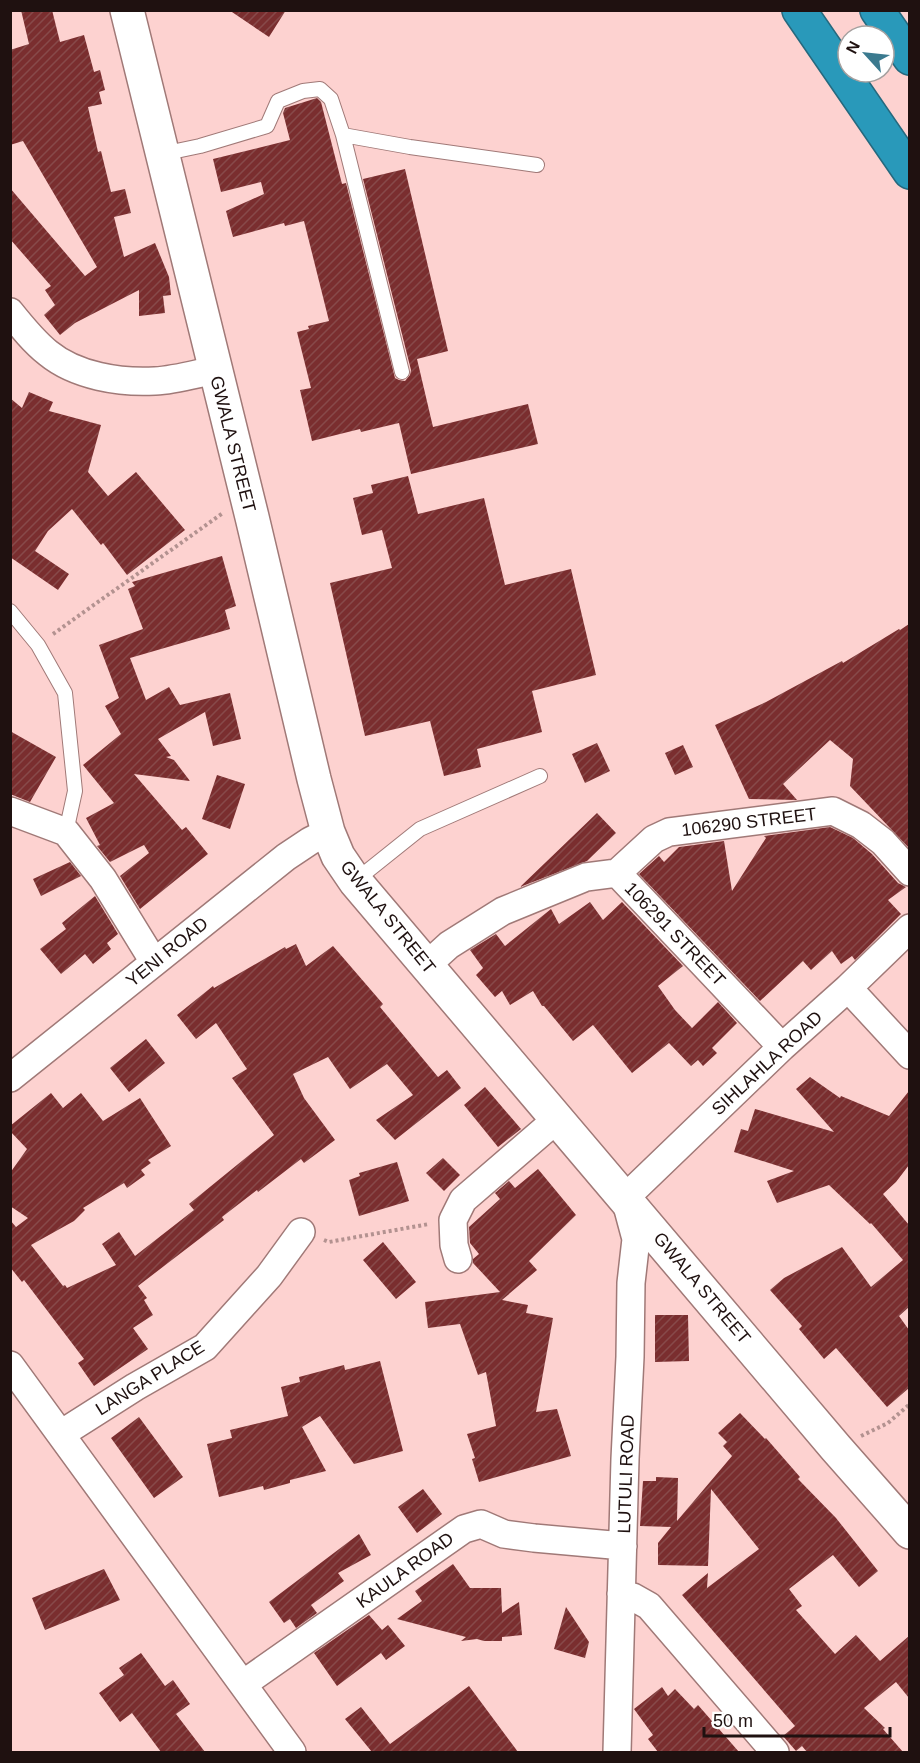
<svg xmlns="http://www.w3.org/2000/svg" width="920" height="1763" viewBox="0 0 920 1763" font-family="Arial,sans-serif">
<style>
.building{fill:url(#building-hatch)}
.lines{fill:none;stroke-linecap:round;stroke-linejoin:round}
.service-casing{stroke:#a07977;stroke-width:16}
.minor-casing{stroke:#a07977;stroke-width:30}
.tertiary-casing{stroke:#a07977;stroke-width:36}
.motorway-casing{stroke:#26697e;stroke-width:36}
.path{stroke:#b39290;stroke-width:4;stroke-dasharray:3 3;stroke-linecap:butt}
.service{stroke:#fff;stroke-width:14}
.minor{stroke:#fff;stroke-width:27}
.tertiary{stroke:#fff;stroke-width:33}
.motorway{stroke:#2999ba;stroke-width:33}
.labels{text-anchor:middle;stroke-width:6;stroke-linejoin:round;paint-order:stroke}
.street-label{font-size:18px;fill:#1f1110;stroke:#fff}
</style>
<defs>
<pattern id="building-hatch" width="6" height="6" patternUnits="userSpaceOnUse" patternTransform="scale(1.5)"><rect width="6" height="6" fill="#7a2e2f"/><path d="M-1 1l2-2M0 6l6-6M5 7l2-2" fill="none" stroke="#874a4a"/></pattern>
</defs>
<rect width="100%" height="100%" fill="#fdd2d0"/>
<!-- building -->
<path class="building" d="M21,10H52L60,42L84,35L94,72L100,70L105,90L99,92L102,104L88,107L98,152L101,151L111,192L125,189L131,213L114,217L124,257L155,243L169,277L171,295L163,296L165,313L139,316V290L75,323L60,335L44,315L55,305L45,290L51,286L10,239V188L85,276L97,267L23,141L10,145V50L29,44Z
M229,10H286L269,37Z
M317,98L321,102L342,184L346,183L395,378L399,380L405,381L410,375L411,370L363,179L405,169L448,351L417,359L433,427L528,404L538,444L411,474L399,423L361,432L360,429L312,441L300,390L311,388L297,332L309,329L308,326L329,321L304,221L285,226L284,223L233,237L226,211L264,194L261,182L221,192L213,159L290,140L283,113L285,108Z
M29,392L53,402L49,411L101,425L88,472L108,496L136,472L185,530L127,575L103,543L101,545L72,509L48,531L35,551L69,574L58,590L10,557V398L22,408Z
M408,476L418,514L484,498L505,585L571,569L596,675L532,691L542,732L477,749L481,767L444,776L430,721L365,736L330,583L392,568L382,530L362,535L353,498L373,493L371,485Z
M222,556L236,606L225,610L230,629L130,658L146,700L169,687L180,705L230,693L241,739L213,746L205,712L158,739L171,756L166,757L174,760L190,781L134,774L182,830L186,827L208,854L140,909L120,876L149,853L144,845L110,862L97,846L100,845L86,818L114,803L83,765L121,734L105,706L119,698L99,645L143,629L128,589L135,586L132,582Z
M909,624V848L850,786L853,759L830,740L783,784L797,800L749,799L715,725L766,702L842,661L843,663L899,629L900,630Z
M10,731L56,757L30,802L10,794Z
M597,743L610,771L585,783L572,754Z
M683,745L693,767L675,775L665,753Z
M217,775L245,784L230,829L202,819Z
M597,813L616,833L587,861L520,887Z
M830,827L853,838L872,854L898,883L906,887L888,900L901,914L855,960L852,956L841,964L832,951L811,970L803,961L760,1001L639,874L659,856L664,862L679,847L724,841L732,891L766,838L764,836Z
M70,862L81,876L41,896L33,879Z
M95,896L118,934L107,943L111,949L93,964L85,954L61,974L40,949L66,929L62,923Z
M590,902L603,920L622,902L683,966L658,986L675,1010L692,1028L718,1002L737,1023L712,1048L717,1053L703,1066L698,1060L691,1066L669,1043L632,1073L593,1025L573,1041L544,1006H542L533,991L510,1005L502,991L495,997L476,975L483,968L470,950L496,934L505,946L551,909L559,924Z
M296,944L306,966L333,946L383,1004L380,1007L438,1077L447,1070L461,1088L395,1140L376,1120L413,1095L387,1064L350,1089L328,1057L293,1074L304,1098L335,1140L304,1163L301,1159L258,1192L257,1190L222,1217L224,1220L138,1286L147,1298L144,1300L153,1315L133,1328L148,1349L94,1386L78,1363L84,1359L24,1280L22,1282L10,1267V1220L16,1227L28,1218L10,1206V1173L27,1149L10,1131V1126L51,1093L63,1108L81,1093L103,1121L140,1098L171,1146L148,1160L151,1163L141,1170L145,1175L127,1188L124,1183L83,1208L85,1210L74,1221L31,1245L63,1286L65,1285L67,1288L116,1265L102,1244L119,1232L135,1256L194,1210L189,1204L274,1135L232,1078L247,1069L216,1023L196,1039L177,1015L213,986L214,988L285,947L286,949Z
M146,1039L165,1063L129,1092L110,1068Z
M810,1077L840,1098L841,1096L889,1116L909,1091V1165L896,1182L883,1194L909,1225V1307L899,1316L909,1330V1388L887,1407L836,1348L824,1359L799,1329L802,1326L770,1290L784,1278L842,1247L871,1287L903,1260L871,1223L870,1224L829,1185L777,1203L767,1181L794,1171L734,1152L741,1129L748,1131L755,1109L834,1132L796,1089Z
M485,1087L521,1129L498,1147L464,1105Z
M443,1158L460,1175L444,1191L426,1173Z
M397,1162L409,1201L359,1216L349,1180L360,1176L359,1173Z
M538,1169L576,1215L529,1261L537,1270L502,1300L528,1305L526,1313L553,1318L536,1412L557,1409L571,1456L479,1482L472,1459L475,1458L467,1434L496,1426L486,1372L478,1375L460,1324L428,1328L425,1302L500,1292L473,1263V1259L479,1254L470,1243L469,1227L500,1199L495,1193L509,1181L515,1188Z
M383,1242L416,1282L396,1299L363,1260Z
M655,1315H688L689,1361L655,1362Z
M380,1361L403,1451L354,1464L320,1416L302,1427L326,1471L290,1480V1483L264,1490L263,1486L219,1497L207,1444L232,1438L230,1430L288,1416L281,1387L300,1382L299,1377L344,1365L345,1370Z
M740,1413L765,1439L766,1438L800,1477L798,1479L836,1518L878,1571L859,1587L833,1555L789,1589L802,1606L796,1610L835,1654L856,1635L880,1661L909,1636V1698L896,1682L864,1708L885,1728L883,1729L903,1752H807L802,1746L796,1751L783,1736L795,1726L682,1595L708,1573L707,1588L759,1549L711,1489L708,1566L658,1565V1543L671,1527L640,1526L643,1481H656V1477L678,1478L677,1521L732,1456L723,1446L727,1442L718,1433Z
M139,1417L183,1477L154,1498L111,1438Z
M423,1489L442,1514L417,1533L398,1507Z
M359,1534L371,1555L338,1573L344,1581L311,1605L317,1613L296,1628L290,1619L284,1623L269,1602Z
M453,1564L470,1588H501L502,1613L519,1602L522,1635L502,1637V1641H484L477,1639L461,1641L466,1637L397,1619L422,1601L415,1591Z
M104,1569L120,1600L45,1630L32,1598Z
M566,1607L589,1642L585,1658L554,1649Z
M369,1615L382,1630L388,1625L405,1646L386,1660L381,1653L337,1686L314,1653Z
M141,1653L165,1686L173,1680L190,1704L176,1714L205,1752H161L132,1713L120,1722L99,1693L124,1675L119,1668Z
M469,1686L518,1752H372L345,1719L361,1707L390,1744Z
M662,1687L668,1696L675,1689L694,1709L698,1705L739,1752H658L648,1739L653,1735L634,1709Z"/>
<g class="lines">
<defs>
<path id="service" d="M343,135L410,147L537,165
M162,154L200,146L267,126L278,101L303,91L320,89L331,99L343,135L402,372
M10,611L38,645L65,693L75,791L66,832
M355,881L420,829L540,776"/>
<path id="minor" d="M10,312C22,327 34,342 48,353C76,376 120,383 155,381C175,380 195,374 215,370
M10,811L66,832L103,879L154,962
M617,873L654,839L669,832L833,811L861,825L883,842L910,872
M427,965L449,945L503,911L586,877L617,873L782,1047
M848,988L910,1055
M10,1078L286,857L310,841L328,832
M458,1259L454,1245L453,1220L463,1200L557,1119
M10,1365L292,1752
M61,1434L135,1387L205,1347L269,1276L301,1232
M621,1594L633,1597L649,1606L775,1752
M243,1684L464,1529L481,1524L504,1534L534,1538L623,1546
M617,1752L625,1459L630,1357L631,1283L636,1239L625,1198L782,1047L848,988L910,928"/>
<path id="tertiary" d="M127,10L252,517L314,779L328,832L338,856L355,881L836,1448L910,1532"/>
<path id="motorway" d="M799,10L910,172
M877,10L910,58"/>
</defs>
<!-- service casing -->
<use href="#service" class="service-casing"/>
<!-- minor casing -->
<use href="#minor" class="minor-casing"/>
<!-- tertiary casing -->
<use href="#tertiary" class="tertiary-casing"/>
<!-- motorway casing -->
<use href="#motorway" class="motorway-casing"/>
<!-- path -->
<path class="path" d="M53,634L223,513
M324,1240L329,1242L340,1240L429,1224
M861,1436L888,1423L910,1404"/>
<!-- service -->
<use href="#service" class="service"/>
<!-- minor -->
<use href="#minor" class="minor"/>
<!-- tertiary -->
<use href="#tertiary" class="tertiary"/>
<!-- motorway -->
<use href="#motorway" class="motorway"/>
</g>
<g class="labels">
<!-- street labels -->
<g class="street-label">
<text transform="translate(233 444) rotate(76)" y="6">GWALA STREET</text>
<text transform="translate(749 822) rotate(-7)" y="6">106290 STREET</text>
<text transform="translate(388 917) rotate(51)" y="6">GWALA STREET</text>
<text transform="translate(675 934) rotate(46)" y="6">106291 STREET</text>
<text transform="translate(167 952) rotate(-39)" y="6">YENI ROAD</text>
<text transform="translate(767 1063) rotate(-43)" y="6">SIHLAHLA ROAD</text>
<text transform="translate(702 1288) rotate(50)" y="6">GWALA STREET</text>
<text transform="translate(150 1378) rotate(-32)" y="6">LANGA PLACE</text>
<text transform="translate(626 1474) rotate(-88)" y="6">LUTULI ROAD</text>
<text transform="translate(405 1570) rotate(-36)" y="6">KAULA ROAD</text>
</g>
</g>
<!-- border -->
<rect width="920" height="1763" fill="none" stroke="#1f1110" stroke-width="24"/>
<!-- north arrow -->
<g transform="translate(866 54) rotate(297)"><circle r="28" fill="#ffffff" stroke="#a5a09f" stroke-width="1.5"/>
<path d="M0-4.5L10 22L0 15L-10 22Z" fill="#3b7a8f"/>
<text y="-9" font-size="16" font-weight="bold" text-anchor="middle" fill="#1f1110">N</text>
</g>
<!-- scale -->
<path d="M704 1727v9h186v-9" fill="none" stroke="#1f1110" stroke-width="3"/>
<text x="713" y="1727" font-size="18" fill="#1f1110" stroke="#ffffff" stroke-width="4.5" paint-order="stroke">50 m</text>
</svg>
